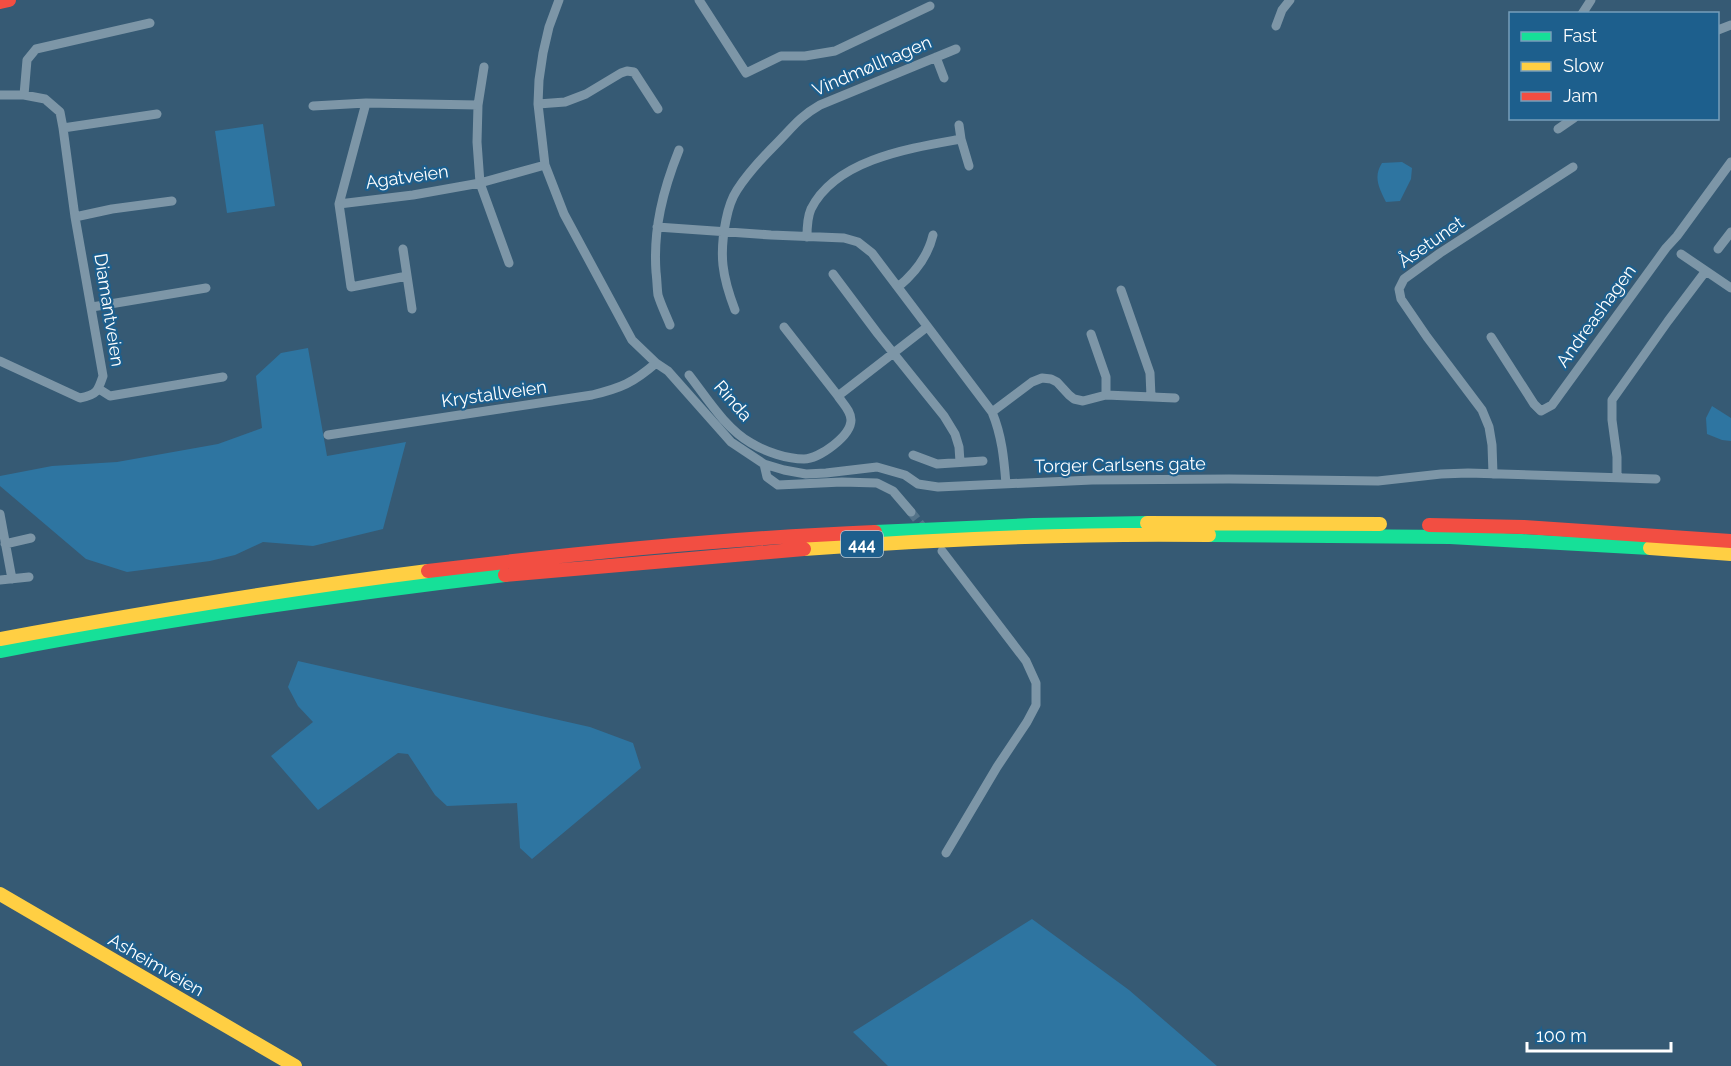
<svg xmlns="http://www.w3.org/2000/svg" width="1731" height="1066" viewBox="0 0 1731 1066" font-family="Raleway,sans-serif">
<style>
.green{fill:#2e75a1}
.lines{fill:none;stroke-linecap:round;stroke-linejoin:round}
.street-tunnel{stroke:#547389;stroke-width:9;stroke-dasharray:9 4.5;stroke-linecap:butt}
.street{stroke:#7d96a7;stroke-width:9}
.fast{stroke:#16e098;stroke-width:14}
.slow{stroke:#ffcf43;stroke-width:14}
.jam{stroke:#f24e42;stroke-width:14}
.labels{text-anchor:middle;stroke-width:4.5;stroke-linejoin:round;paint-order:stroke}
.shield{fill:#1d5f8d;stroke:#bbcfdd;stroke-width:1.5}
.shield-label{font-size:16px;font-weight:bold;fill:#fff}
.street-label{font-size:18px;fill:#fff;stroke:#1d5f8d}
</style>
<rect width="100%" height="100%" fill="#365a74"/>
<!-- green -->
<path class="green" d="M263,124L275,206L227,213L215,131Z
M1402,162L1412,168L1411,179L1400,201L1386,202C1379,188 1373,177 1382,163Z
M308,348L327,456L406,442L383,529L313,546L263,542L235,555L210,561L127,572L86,559L0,486V476L52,466L117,462L218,444L262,428L256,376L281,353Z
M1712,406L1731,418V441L1722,440L1707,434L1706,418Z
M298,661L590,727L633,743L641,768L532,859L520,848L517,803L447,806L435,795L408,754L398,753L318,810L271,756L313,722L298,706L288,687Z
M1032,919L1129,990L1217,1066H888L853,1032Z"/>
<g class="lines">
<!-- street-tunnel -->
<path class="street-tunnel" d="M911,512L925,530"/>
<!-- street -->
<path class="street" d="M559,0L549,27L543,53L539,80L538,104L545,165L564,214L632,340L656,363L668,371L731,442L764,464L784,470L806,474L826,473L877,467L905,475L918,484L938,487L1092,480L1229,479L1378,481L1441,474L1468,473L1656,479
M699,0L746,73L781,56H805L835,51L930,6
M1582,14L1591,0
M1276,26L1282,10L1290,0
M1718,30L1731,25
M936,57L944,78
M0,95H24L45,99L60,112L63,128L157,114
M24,95L27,60L36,49L150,23
M538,104L565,102L586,94L621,73L627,71L634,72L658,109
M478,105L484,67
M313,106L366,103
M959,125L961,139
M1558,129L1574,118
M339,204L413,195L480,183L545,165
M75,217L112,209L172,201
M657,227L771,235L844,238L858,242L872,253L992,412C1002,436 1004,459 1006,484
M807,237C807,228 807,218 811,209C836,159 911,148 961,139L969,166
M403,249L412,309
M1718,249L1731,232
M1681,254L1731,288
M833,274L878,334L944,416L955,434L959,447L960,462
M407,276L351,287L339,204L366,103L478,105L477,142L480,183L509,263
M898,287C915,273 928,256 933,235
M1121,290L1150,373L1151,397
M92,307L206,288
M735,310C722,276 719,255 726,220C728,210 731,199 737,190C748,173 761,159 776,144C792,128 799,117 820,105L956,49
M670,325C666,315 661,305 658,295C657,288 657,279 656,272C653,229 663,190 679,150
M784,327L838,396
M1091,334L1106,377V395
M1491,337L1534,404L1541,411L1552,405L1666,248L1677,236L1731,162
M0,361L80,398C97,395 98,391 103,376L75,217L63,128
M689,375C707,398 725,428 751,443C766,452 787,459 804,459C819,459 851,436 851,420C851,411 843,404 838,396L927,327
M99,389L110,396L223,377
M992,412L1032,382L1042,378L1051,379L1057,382L1069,395L1074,399L1083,401L1106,395L1175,398
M328,435L592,395C621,388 633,383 656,363
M913,455L937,464L983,461
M764,464L767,477L778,485L842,482L877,483L893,491L911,512
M1493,474L1492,445L1489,427L1482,410L1427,337L1401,299L1399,289L1404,279L1440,253L1573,167
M1617,477V457L1612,420V400L1668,321L1705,272
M0,514L12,579
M5,544L31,538
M942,551L1026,661L1036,683V705L1027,722L997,767L946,853
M0,580L29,577"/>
<!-- fast -->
<path class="fast" d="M875,532L1033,525L1147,523
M1209,535L1450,537L1650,548
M0,651C168,619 336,595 505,575"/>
<!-- slow -->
<path class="slow" d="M1147,523L1380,524
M1650,548L1731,554
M804,549C939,539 1074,533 1209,535
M0,639C142,613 285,589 428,571
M0,894L295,1066"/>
<!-- jam -->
<path class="jam" d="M0,2L9,0
M1429,525L1524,527L1731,541
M428,571C576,553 726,538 875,532
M505,575L804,549"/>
</g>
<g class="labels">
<!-- shield labels -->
<rect class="shield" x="841" y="531" width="42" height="26" rx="4.5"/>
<g class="shield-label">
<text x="862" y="550">444</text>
</g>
<!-- street labels -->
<g class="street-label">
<text transform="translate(872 66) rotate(-23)" y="6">Vindmøllhagen</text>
<text transform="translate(407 177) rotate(-8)" y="6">Agatveien</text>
<text transform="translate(1431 242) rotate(-35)" y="6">Åsetunet</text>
<text transform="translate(109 310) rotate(81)" y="6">Diamantveien</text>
<text transform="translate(1596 316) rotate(-54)" y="6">Andreashagen</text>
<text transform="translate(494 394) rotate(-8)" y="6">Krystallveien</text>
<text transform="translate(733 401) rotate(49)" y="6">Rinda</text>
<text transform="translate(1120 465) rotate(-1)" y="6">Torger Carlsens gate</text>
<text transform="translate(156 965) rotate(30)" y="6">Asheimveien</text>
</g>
</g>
<!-- legend -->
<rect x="1509" y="12" width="210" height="108" fill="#1d5f8d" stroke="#779fbb" stroke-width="1.5"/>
<rect x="1521" y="32" width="30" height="9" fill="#16e098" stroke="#779fbb" stroke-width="1.5"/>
<text x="1563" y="42" font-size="18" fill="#ffffff">Fast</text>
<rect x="1521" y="62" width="30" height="9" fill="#ffcf43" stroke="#779fbb" stroke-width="1.5"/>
<text x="1563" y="72" font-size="18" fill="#ffffff">Slow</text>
<rect x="1521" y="92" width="30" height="9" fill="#f24e42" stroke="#779fbb" stroke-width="1.5"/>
<text x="1563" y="102" font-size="18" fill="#ffffff">Jam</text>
<!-- scale -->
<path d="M1527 1042v9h144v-9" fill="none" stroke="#ffffff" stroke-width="3"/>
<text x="1536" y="1042" font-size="18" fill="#ffffff" stroke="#1d5f8d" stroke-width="4.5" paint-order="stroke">100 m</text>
</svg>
